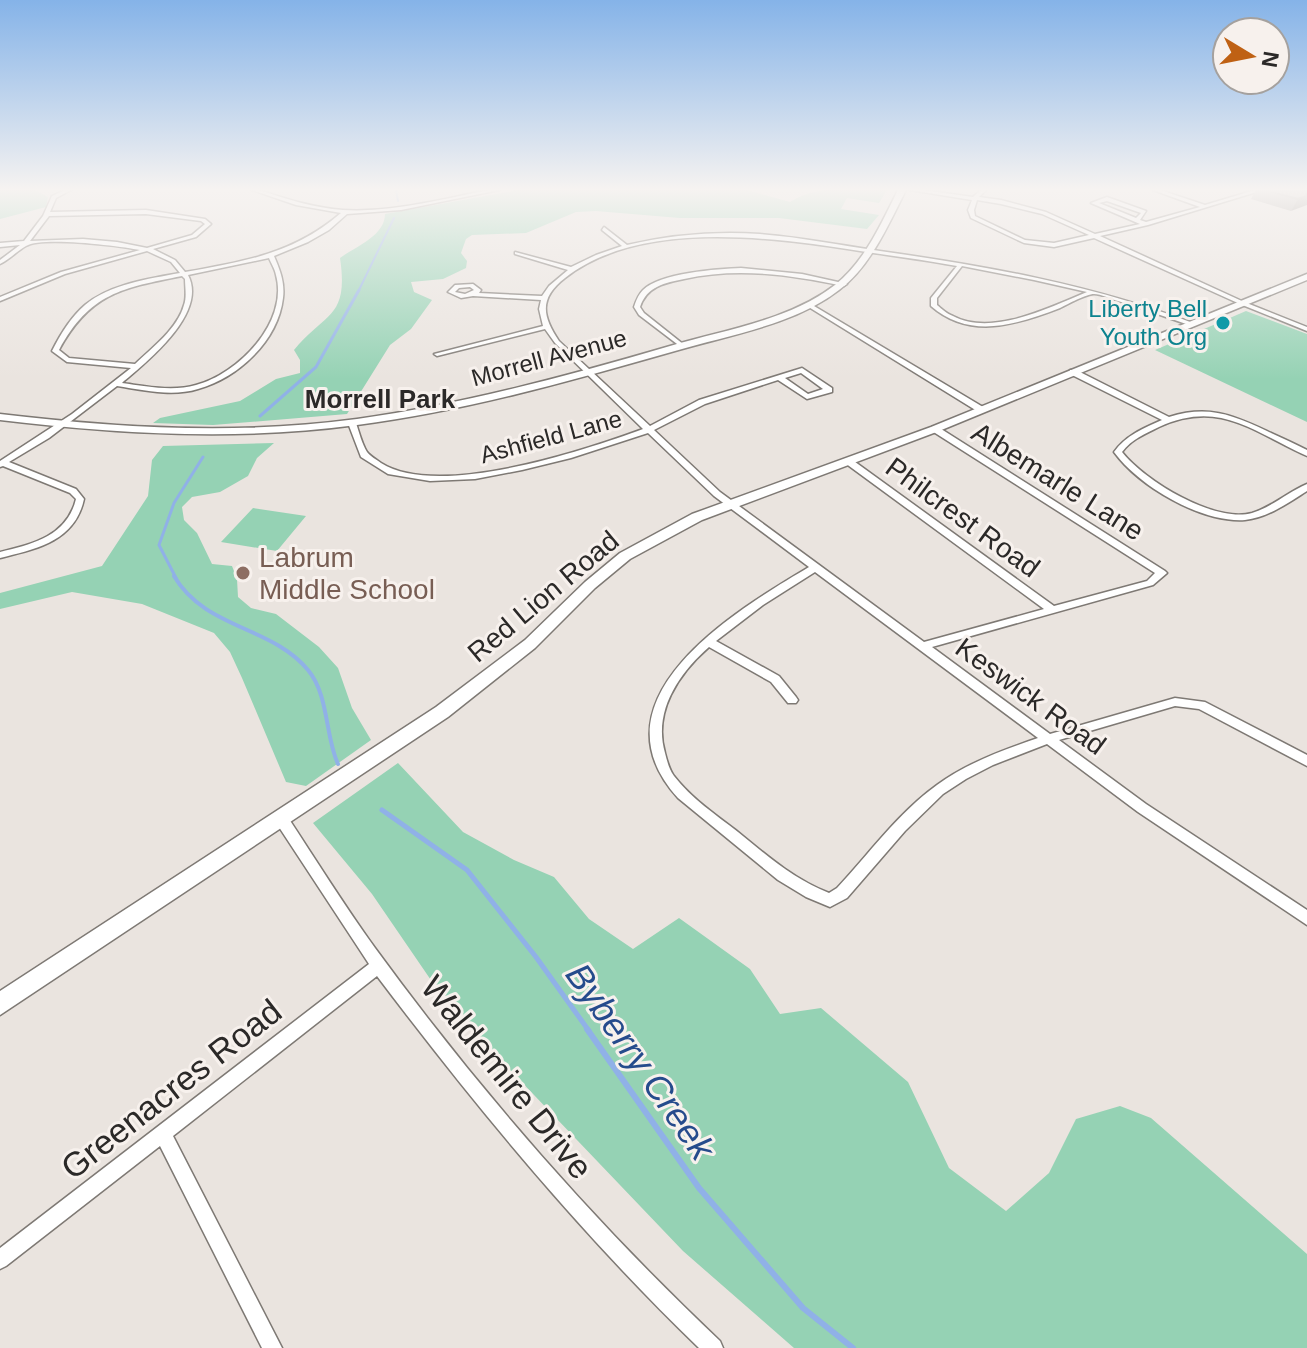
<svg xmlns="http://www.w3.org/2000/svg" width="1307" height="1348" viewBox="0 0 1307 1348" font-family="Helvetica,sans-serif">
<style>
.green{fill:#95d2b4}
.lines{fill:none;stroke-linecap:round;stroke-linejoin:round}
.stream-far4{stroke:#90b1e7;stroke-width:2}
.stream-far3{stroke:#90b1e7;stroke-width:3}
.stream-far2{stroke:#90b1e7;stroke-width:4}
.stream-far1{stroke:#90b1e7;stroke-width:5}
.stream{stroke:#90b1e7;stroke-width:6}
.street-casing{stroke:#7e7974;stroke-width:3}
.secondary-casing{stroke:#7e7974;stroke-width:3}
.street{fill:#fff;fill-rule:evenodd}
.secondary{fill:#fff;fill-rule:evenodd}
.wall{fill:#97938f}
.shaded-wall{fill:#7b7874}
.building{fill:#b0aba6;stroke:#7b7874;stroke-width:2}
.culture-dot{fill:#0f9aa8;stroke:#f7f1ed;stroke-width:3}
.education-dot{fill:#8d6e63;stroke:#f7f1ed;stroke-width:3}
.labels{text-anchor:middle;stroke-width:6;stroke-linejoin:round;paint-order:stroke}
.far-culture-label{font-size:24px;fill:#0d838f;stroke:#f7f1ed;text-anchor:end}
.far-street-label{font-size:24px;fill:#2b2928;stroke:#f7f1ed}
.far-neighbourhood-label{font-size:26px;font-weight:bold;fill:#2b2928;stroke:#f7f1ed}
.street-label{font-size:28px;fill:#2b2928;stroke:#f7f1ed}
.education-label{font-size:28px;fill:#785e54;stroke:#f7f1ed;text-anchor:start}
.near-street-label{font-size:34px;fill:#2b2928;stroke:#f7f1ed}
.near-water-label{font-size:36px;font-style:italic;fill:#254b8c;stroke:#f7f1ed}
</style>
<rect width="100%" height="100%" fill="#eae4df"/>
<!-- green -->
<path class="green" d="M0,190H35L48,197L46,207L0,219Z
M519,190H747L790,202C818,184 855,190 887,190L879,203L847,198L841,209L879,215L867,229L779,218H680L596,211L576,212L526,233L472,235L466,239L461,253L467,261L466,268L443,279L411,282L414,292L432,300L411,329L390,345L347,414L213,425L153,423L160,418L240,401L276,379L300,373V360L294,350C325,312 349,319 340,258C355,247 385,236 385,214Z
M1246,311L1307,334V422L1155,350Z
M274,443L257,458L248,476L220,492L192,497L182,507L184,520L197,533L212,564L232,566L237,579L238,597L251,608L276,614L319,647L338,668L352,708L371,740L306,786L286,782L242,678L230,652L214,633L142,604L72,592L0,609V593L102,566L148,496L152,460L163,446Z
M253,508L306,516L277,551L221,542Z
M398,763L463,832L514,860L554,877L589,919L633,949L679,918L750,969L780,1014L821,1008L908,1082L949,1168L1006,1211L1049,1173L1076,1119L1120,1106L1151,1118L1307,1254V1348H794L683,1251L448,1005L372,894L313,823Z"/>
<g class="lines">
<!-- stream-far4 -->
<path class="stream-far4" d="M396,190L398,201
M358,292L394,218"/>
<!-- stream-far3 -->
<path class="stream-far3" d="M260,416L316,367L359,290
M176,578L159,545L174,503L203,457"/>
<!-- stream-far2 -->
<path class="stream-far2" d="M174,576C205,629 272,626 308,670C329,695 325,736 338,764"/>
<!-- stream-far1 -->
<path class="stream-far1" d="M382,810L467,870L536,957L589,1031"/>
<!-- stream -->
<path class="stream" d="M587,1029L699,1188L803,1308L853,1348"/>
<defs>
<path id="street" d="M65,190H71L56,198L50,212L146,210L205,219L211,224L196,237L153,249L175,260L185,272C244,262 295,253 341,213L296,205L252,190H259C287,199 314,208 343,210C392,213 441,199 489,190H499L401,210L347,214L329,230L308,242L274,256C280,270 285,283 283,298C278,341 238,378 198,389C172,397 143,390 117,386L49,438L9,462L76,489L84,499C75,541 37,549 0,558V552C33,544 67,536 76,499L70,493L3,466L0,467V461L72,414L131,368L67,362L52,351C60,335 71,317 85,305C110,284 148,279 180,273L171,262L147,251L65,274L0,301V297L61,272L140,250C120,246 42,236 26,246C17,251 10,259 0,264V260L20,245L0,247V243L24,241L43,216L52,196ZM146,214L201,221L205,224L192,235L147,248L117,242L83,239L30,241L49,216ZM269,258C271,263 275,269 276,275C289,322 238,374 196,385C172,392 145,386 122,383C148,361 208,313 188,275ZM182,276L185,279C185,287 187,297 184,305C178,328 152,348 135,364L69,358L59,350C90,293 122,288 182,276Z
M910,190H923L973,197L981,190H986L979,197L1001,200L1046,212L1095,234L1140,224L1091,203L1107,197L1146,211L1140,220L1146,222L1200,207L1153,190H1160L1205,205L1255,190H1263L1148,225L1100,236L1244,302L1307,327V331L1240,304L1094,238L1054,247L1024,243L971,218L968,210L972,200ZM977,200L1001,204L1042,214L1089,235L1054,243L1025,240L975,216L974,210ZM1107,201L1141,213L1136,218L1099,203Z
M604,227L627,245C670,235 715,231 760,234C800,237 840,245 880,251C987,266 1092,285 1193,323V325H1189C1165,317 1142,308 1118,301C1111,299 1101,294 1094,294C1086,294 1068,304 1060,308C1016,325 970,340 931,306V298L957,266C925,260 892,256 860,251C771,237 640,219 565,278C539,298 542,316 559,341L650,426L699,400L802,368L832,388V392L807,399L778,380L705,404L654,430L720,492L924,642L1044,609L845,463V459H851L1054,606L1147,581L1155,573L932,431V427H938L1165,571L1167,573L1153,585L932,647L1050,734L1175,698L1205,702L1307,755V766L1199,709L1175,706L1059,740L1146,804L1307,910V925L1138,812L1047,744L993,765L966,779L943,794L905,831L847,898L830,907L806,897L778,880L678,798C588,699 735,611 809,567L714,496L648,433L571,458L522,470L475,479L430,481L388,474L361,457L348,423L352,421L356,423C359,432 362,444 367,452C370,456 377,460 381,463C438,499 583,451 643,429L555,343L545,329L437,356L434,354L543,326L539,309L541,300L473,296L461,298L448,292L455,285L473,284L481,290L479,293L542,296L549,286L568,270L515,254V252L571,267L596,255L622,246L602,230ZM962,266L1034,280L1087,292C1050,307 992,337 953,316C947,314 942,309 937,305V298ZM470,287L474,290L465,294L455,292L459,288ZM801,373L823,389L808,394L785,378ZM815,572L1038,738C1003,750 967,763 937,785C898,813 869,854 837,888L829,893C795,880 766,855 738,832C716,815 691,798 674,776C669,769 667,761 665,753C653,712 678,674 709,647L771,682L788,703H796L798,700L796,697L779,676L716,641L763,605Z
M741,268L802,274L847,284L844,286C791,275 738,267 684,279C665,283 647,286 640,307L644,313L683,344L684,345L681,347L639,315L634,307C636,301 638,295 643,290C660,273 717,269 741,268Z
M809,303L983,407L984,409L977,411L807,306L806,305Z
M1070,370H1076L1169,417C1207,405 1231,414 1267,431C1280,437 1294,443 1307,450V456C1253,432 1220,399 1159,427C1145,434 1132,439 1122,452C1145,481 1214,523 1252,513C1272,507 1288,492 1307,484V491C1288,503 1267,518 1245,520C1201,523 1139,486 1114,452C1126,435 1144,428 1162,420L1070,374Z
M282,814L287,816C316,860 344,905 375,948C478,1089 593,1221 720,1341L723,1348H699C580,1233 476,1107 377,976L173,1136L282,1348H262L160,1146L6,1266L0,1269V1248L369,964L277,824L276,820L277,816Z"/>
<path id="secondary" d="M898,190H906C888,225 871,266 839,290C794,325 729,335 675,351C570,381 465,411 357,425C238,441 118,434 0,420V414C119,428 238,435 357,419C464,404 567,376 670,346C724,330 790,320 835,285C865,261 881,224 898,190Z
M1307,274V280L939,431L702,520L630,559L595,588L535,648L448,717L0,1015V991L436,707L525,640L585,582L620,553L692,514L931,427Z"/>
</defs>
<!-- street casing -->
<use href="#street" class="street-casing"/>
<!-- secondary casing -->
<use href="#secondary" class="secondary-casing"/>
<!-- street -->
<use href="#street" class="street"/>
<!-- secondary -->
<use href="#secondary" class="secondary"/>
</g>
<!-- wall -->
<path class="wall" d="M1256,190H1307L1291,211L1251,199Z"/>
<!-- shaded-wall -->
<path class="shaded-wall" d="M1307,196V205L1291,211L1298,199Z"/>
<!-- building -->
<path class="building" d="M1265,190H1307V196L1298,199Z"/>
<!-- sky -->
<linearGradient id="sky" x2="0" y2="1"><stop stop-color="#85b3e8"/><stop offset="0.5" stop-color="#f6f3f1"/><stop offset="1" stop-color="#f6f3f1" stop-opacity="0"/></linearGradient>
<rect width="1307" height="379" fill="url(#sky)"/>
<!-- markers -->
<circle class="culture-dot" cx="1223" cy="323" r="8"/>
<circle class="education-dot" cx="243" cy="573" r="8"/>
<g class="labels">
<!-- far-culture labels -->
<g class="far-culture-label">
<text x="1207" y="317">Liberty Bell<tspan x="1207" dy="28">Youth Org</tspan></text>
</g>
<!-- far-street labels -->
<g class="far-street-label">
<text transform="translate(549 358) rotate(-15)" y="8">Morrell Avenue</text>
<text transform="translate(551 437) rotate(-15)" y="8">Ashfield Lane</text>
</g>
<!-- far-neighbourhood labels -->
<g class="far-neighbourhood-label">
<text x="380" y="408">Morrell Park</text>
</g>
<!-- street labels -->
<g class="street-label">
<text transform="translate(1058 481) rotate(32)" y="10">Albemarle Lane</text>
<text transform="translate(963 517) rotate(36)" y="10">Philcrest Road</text>
<text transform="translate(543 596) rotate(-40)" y="10">Red Lion Road</text>
<text transform="translate(1031 696) rotate(36)" y="10">Keswick Road</text>
</g>
<!-- education labels -->
<g class="education-label">
<text x="259" y="567">Labrum<tspan x="259" dy="32">Middle School</tspan></text>
</g>
<!-- near-street labels -->
<g class="near-street-label">
<text transform="translate(507 1077) rotate(51)" y="12">Waldemire Drive</text>
<text transform="translate(171 1089) rotate(-38)" y="12">Greenacres Road</text>
</g>
<!-- near-water labels -->
<g class="near-water-label">
<text transform="translate(641 1061) rotate(55)" y="13">Byberry Creek</text>
</g>
</g>
<!-- north arrow -->
<g transform="translate(1251 56) rotate(100)"><circle r="38" fill="#f7f1ed" stroke="#a5a19e" stroke-width="2"/>
<path d="M0-6L14 30L0 20L-14 30Z" fill="#bf6114"/>
<text y="-12" font-size="22" font-weight="bold" text-anchor="middle" fill="#2b2928">N</text>
</g>
</svg>
